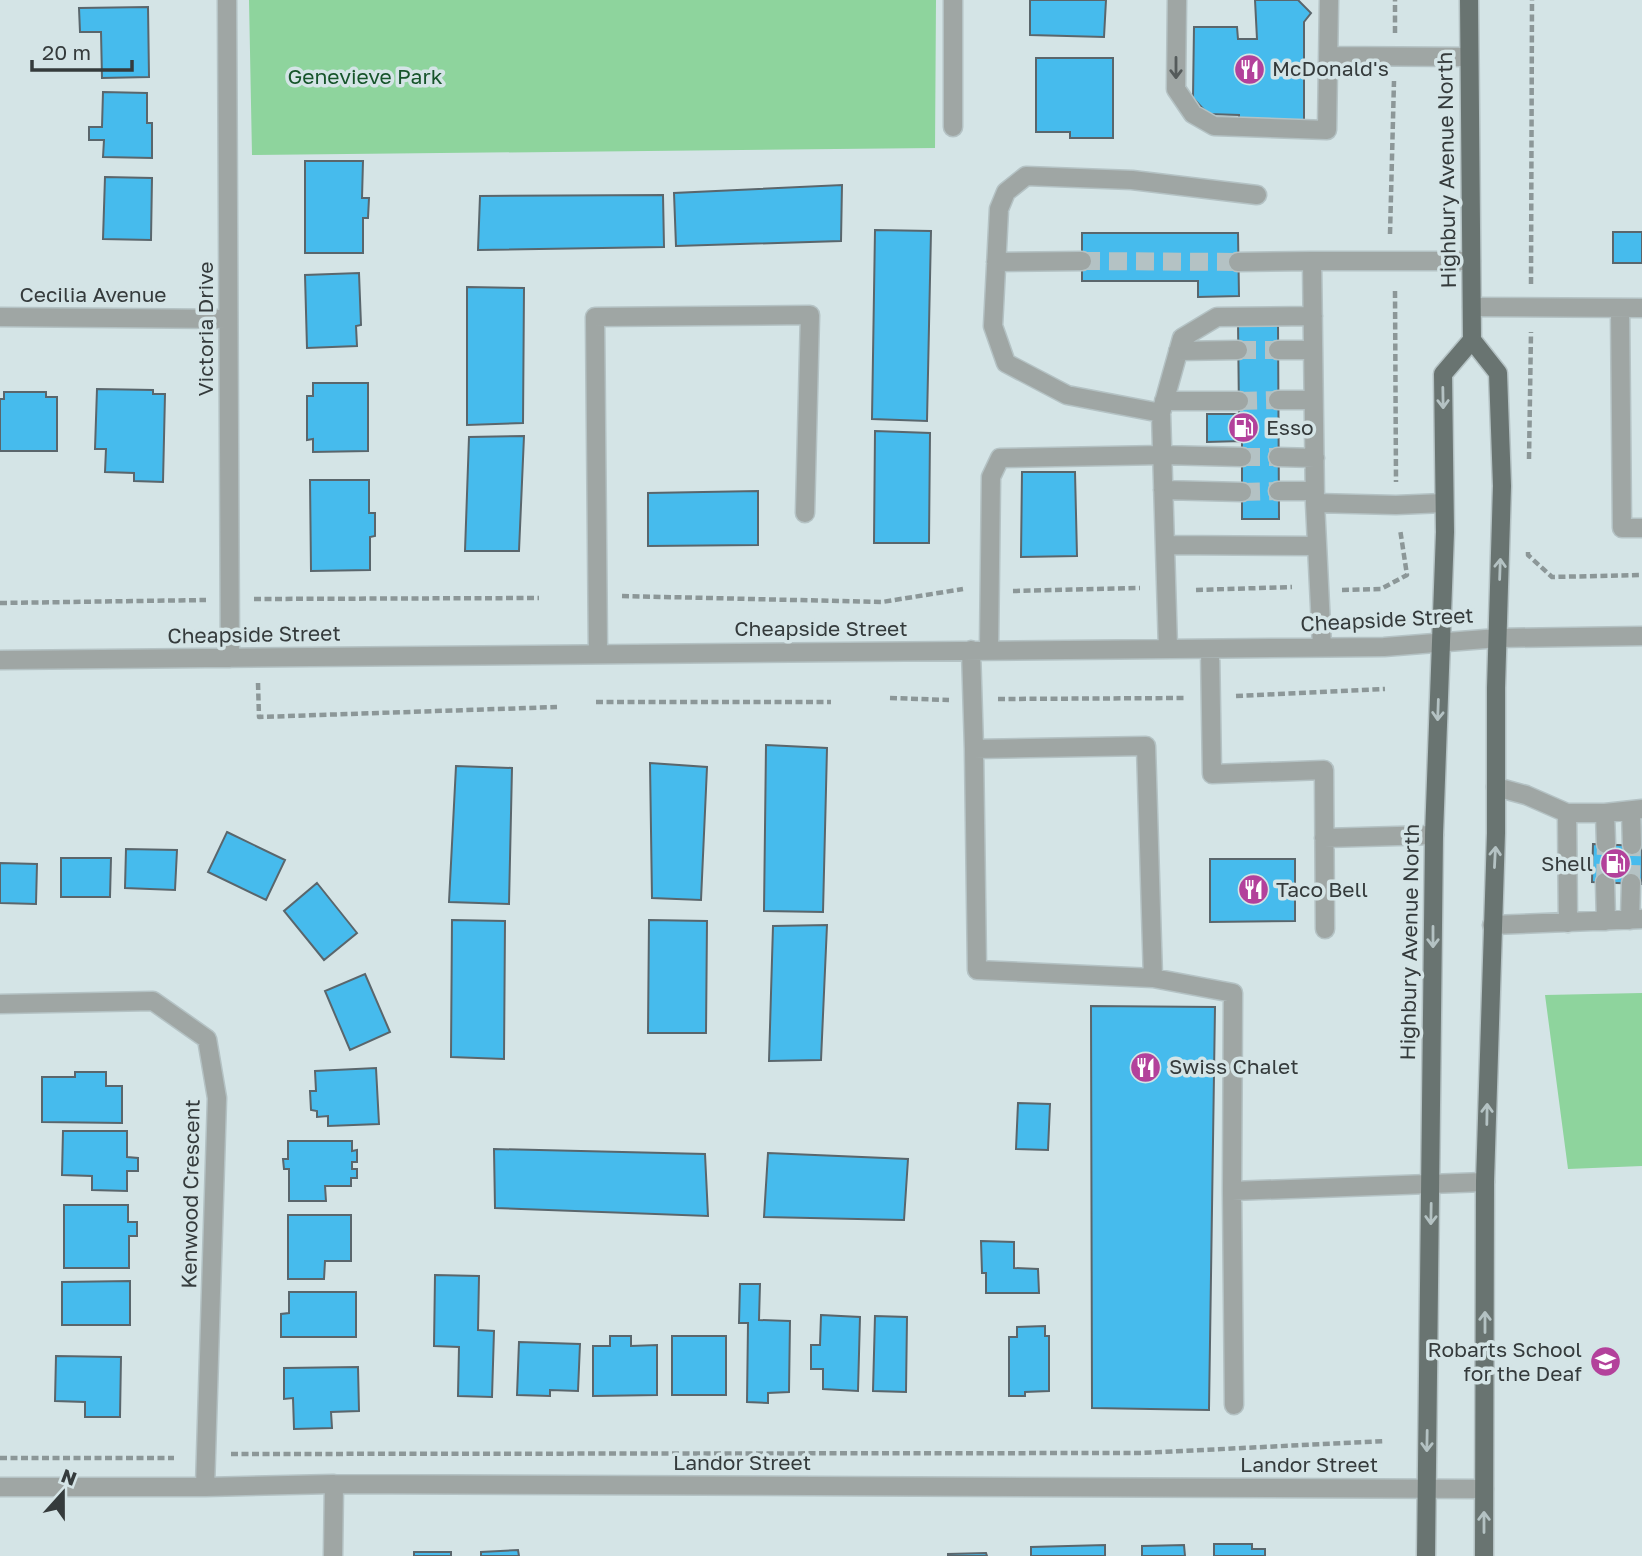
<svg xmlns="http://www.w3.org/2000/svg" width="1642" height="1556" viewBox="0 0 1642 1556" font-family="'Golos Text',sans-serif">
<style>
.green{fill:#8ed49d}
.building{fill:#46bbed;stroke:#5a666c;stroke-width:2}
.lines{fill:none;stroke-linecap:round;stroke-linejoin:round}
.minor-tunnel{stroke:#b4c2c4;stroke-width:18;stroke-dasharray:18 9;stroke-linecap:butt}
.minor-casing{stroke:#b4c2c4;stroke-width:21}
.major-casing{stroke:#b4c2c4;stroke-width:21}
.path{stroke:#8c9798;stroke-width:4.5;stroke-dasharray:7 3.5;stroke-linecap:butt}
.minor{stroke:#9fa6a4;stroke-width:18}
.major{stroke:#697471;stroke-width:18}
.oneway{stroke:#555b5b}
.oneway2{stroke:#b4c2c3}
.labels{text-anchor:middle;stroke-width:7;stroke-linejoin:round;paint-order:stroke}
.poi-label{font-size:21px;fill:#353b3c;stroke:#d4e4e6;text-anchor:start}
.park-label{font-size:21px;fill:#16542a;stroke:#d4e4e6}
.street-label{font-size:21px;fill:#353b3c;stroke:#d4e4e6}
</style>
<rect width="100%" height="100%" fill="#d4e4e6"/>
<!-- green -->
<path class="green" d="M249,0H936L935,148L252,155Z
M1642,993V1166L1568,1169L1545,995Z"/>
<!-- building -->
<path class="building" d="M1030,0H1106L1104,37L1030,35Z
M1255,0H1298L1311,13L1304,22V123L1239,121V115L1208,114L1193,98L1194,27H1237L1238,39H1257Z
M148,7L149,77L102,78L101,32H80L79,8Z
M1036,58H1113V138H1070V132H1036Z
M103,92L147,93V123H152V158L103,157L104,140H89V127H102Z
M305,161H363L362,198H369L368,218H363V253H305Z
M105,177L152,178L151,240L103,239Z
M842,185L841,241L676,246L674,193Z
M663,195L664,247L478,250L480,196Z
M875,230L931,231L927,421L872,419Z
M1613,232H1642V263H1613Z
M1082,233H1238L1239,296L1198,297V281H1082Z
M359,273L361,325L356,326L357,346L307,348L305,275Z
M467,287L524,288L523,423L467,425Z
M1238,321H1278L1279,519H1242V441L1207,442V414H1239Z
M313,383H368V451L313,452V439L307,440V396H313Z
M97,389L153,390V394H165L163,482L134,481V473L105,472L106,449H95Z
M4,392H46V397H57V451H0V399H4Z
M875,431L930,433L929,543H874Z
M524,436L519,551H465L469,437Z
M1022,472H1075L1077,556L1021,557Z
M310,480H369V513H375V536L370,537V570L311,571Z
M758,491V545L648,546V493Z
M766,745L827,748L823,912L764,911Z
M650,763L707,767L701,900L652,898Z
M456,766L512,768L509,904L449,902Z
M227,832L285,860L266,900L208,872Z
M1593,844L1642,846V884L1592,882Z
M126,849L177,850L175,890L125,888Z
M61,858H111L110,897H61Z
M1210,859H1295V921L1210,922Z
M0,863L37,864L36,904L0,903Z
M317,883L357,933L324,960L284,911Z
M452,920L505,921L504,1059L451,1057Z
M649,920L707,921L706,1033H648Z
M827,925L821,1060L769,1061L773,926Z
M365,974L390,1032L350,1050L325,991Z
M1091,1006L1215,1007L1209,1410L1092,1408Z
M376,1068L379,1124L328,1126V1116L317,1117V1111L311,1110L310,1091H316L315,1071Z
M75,1072H106V1086H122V1123L42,1122V1077H75Z
M1018,1103L1050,1104L1048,1150L1016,1149Z
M63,1131H127V1157L138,1158V1171H127V1191L92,1190V1176L62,1175Z
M288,1141H352V1151L357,1150V1162H352V1169H357V1178H351V1186H325L326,1201H289V1169H284L283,1159H288Z
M494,1149L705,1154L708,1216L495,1208Z
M768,1153L908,1159L904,1220L764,1217Z
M64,1205H128V1222H137V1236H129V1268H64Z
M288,1215H351V1261H325L324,1279H288Z
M981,1241L1014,1242V1268L1038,1269L1039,1293H986V1273H982Z
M435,1275L479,1276L478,1330L494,1331L492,1397L458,1396L459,1347L434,1346Z
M130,1281V1325H62V1282Z
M740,1284H760L759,1320L790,1321L789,1392L768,1393V1403L747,1402L748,1323H739Z
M289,1292H356V1337H281V1314L289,1313Z
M821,1315L860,1317L858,1391L823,1389V1369H811V1345H820Z
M875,1316L907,1317L906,1392L873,1391Z
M1045,1326V1336H1049V1391L1025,1392V1396H1009V1337H1017V1327Z
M610,1336H631V1346L657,1345V1395L593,1396V1346H610Z
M672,1336H726V1395H672Z
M519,1342L580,1344L578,1391L550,1390V1396L517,1395Z
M56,1356L121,1357L120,1417H85V1402L55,1401Z
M358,1367L359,1411L331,1412L332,1428L294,1429L293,1398L284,1399V1368Z
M1214,1544H1252V1549H1265V1556H1214Z
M1105,1545V1556H1031V1547Z
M1184,1545L1185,1556H1142V1546Z
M518,1550L519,1556H481V1552Z
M414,1552H451V1556H414Z
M986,1553L987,1556H948V1554Z"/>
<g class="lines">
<!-- minor-tunnel -->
<path class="minor-tunnel" d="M1082,261L1238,262
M1238,350H1278
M1239,401L1278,400
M1242,457H1278
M1242,492L1278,491
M1605,882L1606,844
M1631,883L1632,845"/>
<defs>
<path id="minor" d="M227,0L230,658
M1177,0L1176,89L1193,114L1214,126L1327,130L1329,0
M1328,56L1469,57
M953,127V0
M996,262L1082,261
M1238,262L1312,261
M1472,307L1642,308
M1620,308L1622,528H1642
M0,317L228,319
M1278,350H1312
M1178,351L1238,350
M1278,400H1313
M1164,401H1239
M1161,413L1182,338L1217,317L1313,316
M1278,457L1315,458
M1163,490L1242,492
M1278,491H1315
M1315,503L1396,505L1444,503
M1165,545L1317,546
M1322,647L1315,503L1312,261H1471
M1168,649L1161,413L1067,395L1006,363L993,326L999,209L1006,192L1026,176L1132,180L1257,195
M1210,649L1212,774L1324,770L1325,929
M971,650L974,749L1146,746L1153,978L1233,993L1232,1191L1234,1405
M989,650L991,477L1000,458L1162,455L1242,457
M598,653L595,317L810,315L805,513
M0,660L1384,647L1498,638L1642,636
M974,749L977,970L1153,978
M1496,787L1526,795L1567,813H1605L1642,809
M1631,811L1632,845
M1567,813L1568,923
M1605,813L1606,844
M1324,838L1434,835
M1605,882L1606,921
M1630,920L1631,883
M1492,925L1642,919
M0,1004L153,1001L207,1039L217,1098L205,1487
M1232,1191L1485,1182
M0,1487H205L334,1484L1484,1489
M333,1556L334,1484"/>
<path id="major" d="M1469,0L1472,340L1498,373L1502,486L1496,688V833L1485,1182L1484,1556
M1426,1556L1434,835L1445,532L1443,374L1472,340"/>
</defs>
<!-- minor casing -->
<use href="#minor" class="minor-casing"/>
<!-- major casing -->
<use href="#major" class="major-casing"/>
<!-- path -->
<path class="path" d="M1395,33V0
M1390,234L1394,81
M1531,284L1532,0
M1395,291L1396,482
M1529,459L1531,332
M1528,552V555L1552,577L1642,575
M1196,590L1292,587
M1342,590L1381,589L1407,575L1400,529
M1013,591L1140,588
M622,596L882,602L963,589
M254,599L539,598
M0,603L206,600
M258,683L259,717L557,707
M1236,696L1385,689
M890,698L949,700
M998,699L1186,698
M596,702H831
M231,1454L1141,1453L1385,1441
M0,1458H174"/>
<!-- minor -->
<use href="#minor" class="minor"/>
<!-- major -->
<use href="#major" class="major"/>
</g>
<!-- one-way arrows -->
<defs><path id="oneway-shaft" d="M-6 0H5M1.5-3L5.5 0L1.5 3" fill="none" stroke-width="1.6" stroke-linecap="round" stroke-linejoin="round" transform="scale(1.75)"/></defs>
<use class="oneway" href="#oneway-shaft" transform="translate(1176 68) rotate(90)"/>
<g class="oneway2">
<use href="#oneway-shaft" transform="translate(1443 398) rotate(89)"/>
<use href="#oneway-shaft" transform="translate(1500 569) rotate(-88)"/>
<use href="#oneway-shaft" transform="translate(1438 710) rotate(92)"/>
<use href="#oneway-shaft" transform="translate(1495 857) rotate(-87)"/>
<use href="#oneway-shaft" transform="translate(1433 937) rotate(90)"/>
<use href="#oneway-shaft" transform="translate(1487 1114) rotate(-89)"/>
<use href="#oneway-shaft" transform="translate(1431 1214) rotate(91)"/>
<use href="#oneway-shaft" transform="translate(1485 1322) rotate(-90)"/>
<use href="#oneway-shaft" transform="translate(1427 1441) rotate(91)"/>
<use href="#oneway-shaft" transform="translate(1484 1522) rotate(-90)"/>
</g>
<!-- icons -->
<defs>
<symbol id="restaurant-disc" viewBox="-11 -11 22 22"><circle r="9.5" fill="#b3419b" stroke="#d4e4e6"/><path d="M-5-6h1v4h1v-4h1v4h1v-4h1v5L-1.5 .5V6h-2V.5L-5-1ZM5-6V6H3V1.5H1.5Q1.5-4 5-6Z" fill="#fff"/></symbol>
<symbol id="fuel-disc" viewBox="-11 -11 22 22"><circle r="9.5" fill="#b3419b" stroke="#d4e4e6"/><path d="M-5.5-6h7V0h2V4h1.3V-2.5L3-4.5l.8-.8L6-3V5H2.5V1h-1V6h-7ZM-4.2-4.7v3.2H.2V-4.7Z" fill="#fff"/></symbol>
<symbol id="school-disc" viewBox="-11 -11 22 22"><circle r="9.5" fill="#b3419b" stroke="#d4e4e6"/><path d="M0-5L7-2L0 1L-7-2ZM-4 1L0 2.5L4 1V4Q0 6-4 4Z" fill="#fff"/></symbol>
</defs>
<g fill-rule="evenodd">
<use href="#restaurant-disc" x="1232" y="52" width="35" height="35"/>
<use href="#fuel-disc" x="1226" y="410" width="35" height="35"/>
<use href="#fuel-disc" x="1598" y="846" width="35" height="35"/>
<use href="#restaurant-disc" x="1236" y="872" width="35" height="35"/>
<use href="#restaurant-disc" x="1128" y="1050" width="35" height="35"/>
<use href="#school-disc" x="1588" y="1344" width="35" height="35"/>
</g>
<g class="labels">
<!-- poi labels -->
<g class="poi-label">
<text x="1272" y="76">McDonald's</text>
<text x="1266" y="435">Esso</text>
<text x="1593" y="871" text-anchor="end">Shell</text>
<text x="1276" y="897">Taco Bell</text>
<text x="1169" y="1074">Swiss Chalet</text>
<text x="1582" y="1357" text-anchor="end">Robarts School<tspan x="1582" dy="24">for the Deaf</tspan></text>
</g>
<!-- park labels -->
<g class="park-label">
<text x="365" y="84">Genevieve Park</text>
</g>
<!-- street labels -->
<g class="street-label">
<text transform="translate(1447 170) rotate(-91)" y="7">Highbury Avenue North</text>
<text x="93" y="302">Cecilia Avenue</text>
<text transform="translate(206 329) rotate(-90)" y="7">Victoria Drive</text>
<text transform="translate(1387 620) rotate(-3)" y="7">Cheapside Street</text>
<text x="821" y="636">Cheapside Street</text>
<text transform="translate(254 635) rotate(-1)" y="7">Cheapside Street</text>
<text transform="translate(1410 942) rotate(-89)" y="7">Highbury Avenue North</text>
<text transform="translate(191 1194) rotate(-89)" y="7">Kenwood Crescent</text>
<text x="742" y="1470">Landor Street</text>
<text x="1309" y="1472">Landor Street</text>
</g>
</g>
<!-- north arrow -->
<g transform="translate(63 1493) rotate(21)" stroke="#d4e4e6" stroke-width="5" paint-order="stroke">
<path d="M0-5L12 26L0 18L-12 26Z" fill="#353b3c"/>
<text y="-10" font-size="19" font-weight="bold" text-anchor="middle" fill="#353b3c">N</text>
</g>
<!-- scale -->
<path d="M32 60v10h100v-10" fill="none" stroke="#353b3c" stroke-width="3.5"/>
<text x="42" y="60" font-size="21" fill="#353b3c" stroke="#d4e4e6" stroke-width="5" paint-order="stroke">20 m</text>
</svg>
